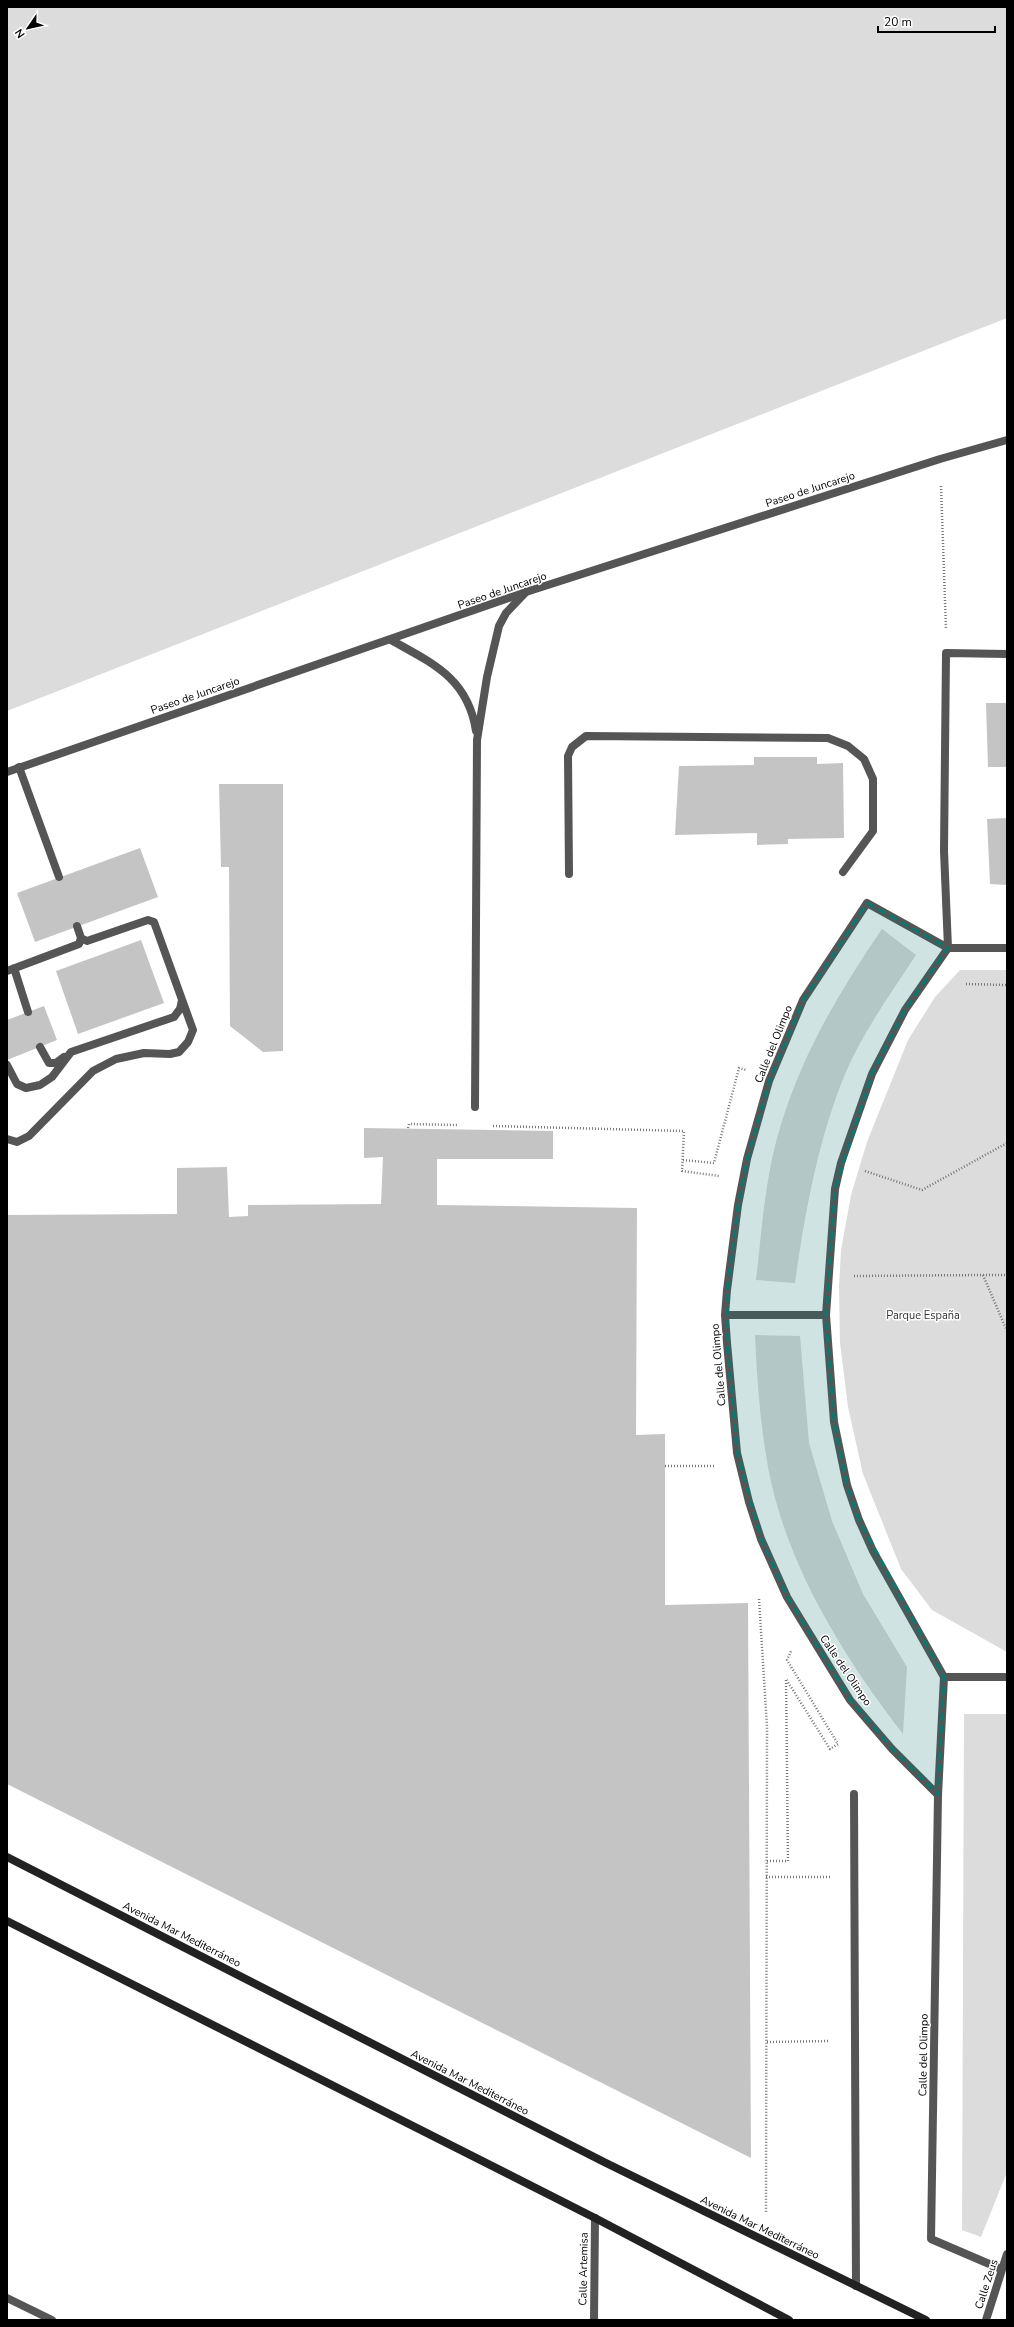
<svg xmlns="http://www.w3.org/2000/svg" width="1014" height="2327" viewBox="0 0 1014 2327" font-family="'Nunito Sans',sans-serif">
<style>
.green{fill:#dcdcdc}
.building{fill:#c4c4c4}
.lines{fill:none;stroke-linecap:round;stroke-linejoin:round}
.path{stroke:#777;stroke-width:2.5;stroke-dasharray:1 2;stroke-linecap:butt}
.lane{stroke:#555;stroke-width:8}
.street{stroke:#555;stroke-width:8}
.secondary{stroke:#222;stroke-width:8}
.marked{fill:#0f766e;fill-opacity:0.2;stroke:#0f766e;stroke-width:3;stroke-dasharray:8 5;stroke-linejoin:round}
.labels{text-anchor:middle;stroke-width:3;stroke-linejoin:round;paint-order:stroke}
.street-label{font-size:11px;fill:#000;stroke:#fff}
.park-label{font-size:11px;fill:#333;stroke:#fff}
</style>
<rect width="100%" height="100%" fill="#fff"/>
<!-- green -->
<path class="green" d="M7,7H1007V318L7,711Z
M882,929L916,955C891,993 863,1032 845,1074C818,1140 805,1212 795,1283L756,1280C762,1229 765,1177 780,1128C802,1054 839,992 882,929Z
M960,970H1007V1652L932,1610L901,1569L863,1474L848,1407L840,1343L839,1287L841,1250L851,1195L867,1142L908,1040L935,997Z
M755,1335L800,1336L809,1443L832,1521L863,1594L907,1667L903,1734C843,1656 786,1565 768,1467C760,1423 757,1379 755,1335Z
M964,1714H1007V2172L981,2237L962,2230Z"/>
<!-- building -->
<path class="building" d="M986,703H1007V767H988Z
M754,757H817V764L843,763L844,838L788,839V844L757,845V833L675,835L679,766L754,765Z
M219,784H283V1051L263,1052L230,1026L229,867H221Z
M1007,818V885L990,884L987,819Z
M140,848L158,897L35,942L17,893Z
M141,940L164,1003L78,1034L56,971Z
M44,1006L57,1040L7,1060V1020Z
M364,1128L553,1131V1159H437V1205L637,1208L636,1435L665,1434V1605L748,1603L751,2158L7,1784V1215L177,1214V1168L227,1167L229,1217L248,1216V1205L381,1204L383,1157L364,1158Z"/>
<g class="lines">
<!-- path -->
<path class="path" d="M941,486L946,629
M966,984L1007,985
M493,1126L684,1131L682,1171L719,1176
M408,1128L409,1124L458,1125
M683,1160L714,1163L739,1068L746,1070
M865,1171L922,1190L1007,1143
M983,1275H1007
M854,1276L983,1275L1007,1331
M665,1466H714
M759,1599L767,1727L766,2213
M767,1861H788L786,1679L830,1749L838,1744L787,1660L791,1651
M766,1877H830
M767,2042L830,2041"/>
<!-- lane -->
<path class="lane" d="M391,640C434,664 468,679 476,731
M19,767L59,877
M569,874L568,756L572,747L586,736L828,738L848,746L864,759L873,779V831L843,872
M14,968L28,1012
M7,971L79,944L81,938L77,926
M40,1047L49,1063H56L64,1057
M7,1065L17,1084L26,1088L40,1085L52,1077L71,1052L174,1017L180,1009L182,1000
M475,1107L477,740L487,677L499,626L506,613L526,592
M7,1139L17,1142L29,1136L93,1071L116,1059L144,1053L170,1054L179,1052L188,1042L193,1030L154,922L148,920L87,941L81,938
M854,1794L856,2286"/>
<!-- street -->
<path class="street" d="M7,772L526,592L940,459L1007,440
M948,948L905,1010L872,1074L841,1163L835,1189L826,1315L834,1422L847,1485L859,1520L873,1551L944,1677L938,1795L931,2239L1001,2269
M948,948L944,851L946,653L1007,654
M725,1315H826
M944,1677H1007
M938,1795L892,1749L850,1700L787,1597L761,1539L749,1502L737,1453L727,1343L725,1315L727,1290L738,1205L747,1159L769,1081L803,1000L867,903L948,948H1007
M7,2298L52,2320
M594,2320L595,2218
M986,2320L1007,2254"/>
<!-- secondary -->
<path class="secondary" d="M7,1857L604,2162L926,2320
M7,1921L595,2218L789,2320"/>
</g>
<!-- marked area -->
<path class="marked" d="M867,903L948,948L905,1010L872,1074L835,1189L826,1315L834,1422L847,1485L859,1520L944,1677L938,1795L892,1749L850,1700L787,1597L761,1539L737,1453L727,1343V1290L738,1205L747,1159L769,1081L803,1000Z"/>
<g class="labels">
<!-- street labels -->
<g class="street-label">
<text transform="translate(810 489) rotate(-18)" y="4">Paseo de Juncarejo</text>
<text transform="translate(502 590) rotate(-19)" y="4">Paseo de Juncarejo</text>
<text transform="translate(195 695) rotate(-19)" y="4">Paseo de Juncarejo</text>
<text transform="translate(773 1044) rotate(-68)" y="4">Calle del Olimpo</text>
<text transform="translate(718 1365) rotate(-95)" y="4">Calle del Olimpo</text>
<text transform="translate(846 1670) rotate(56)" y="4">Calle del Olimpo</text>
<text transform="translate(182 1934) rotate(27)" y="4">Avenida Mar Mediterráneo</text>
<text transform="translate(923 2055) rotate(-89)" y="4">Calle del Olimpo</text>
<text transform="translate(470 2082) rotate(27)" y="4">Avenida Mar Mediterráneo</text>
<text transform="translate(760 2227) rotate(26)" y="4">Avenida Mar Mediterráneo</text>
<text transform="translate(583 2269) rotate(-89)" y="4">Calle Artemisa</text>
<text transform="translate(986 2284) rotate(-72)" y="4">Calle Zeus</text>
</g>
<!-- park labels -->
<g class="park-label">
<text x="923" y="1319">Parque España</text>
</g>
</g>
<!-- border -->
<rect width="1014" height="2327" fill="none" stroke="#000000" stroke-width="16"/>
<!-- north arrow -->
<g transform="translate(28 28) rotate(236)" stroke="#ffffff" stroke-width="3" paint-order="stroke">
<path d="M0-3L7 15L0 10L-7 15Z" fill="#000000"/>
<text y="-6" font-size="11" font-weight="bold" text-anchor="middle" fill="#000000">N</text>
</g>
<!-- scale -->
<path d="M878 26v6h117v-6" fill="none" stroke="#000000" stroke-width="2"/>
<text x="884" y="26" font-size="12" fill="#000000" stroke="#ffffff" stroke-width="3" paint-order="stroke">20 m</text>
</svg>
